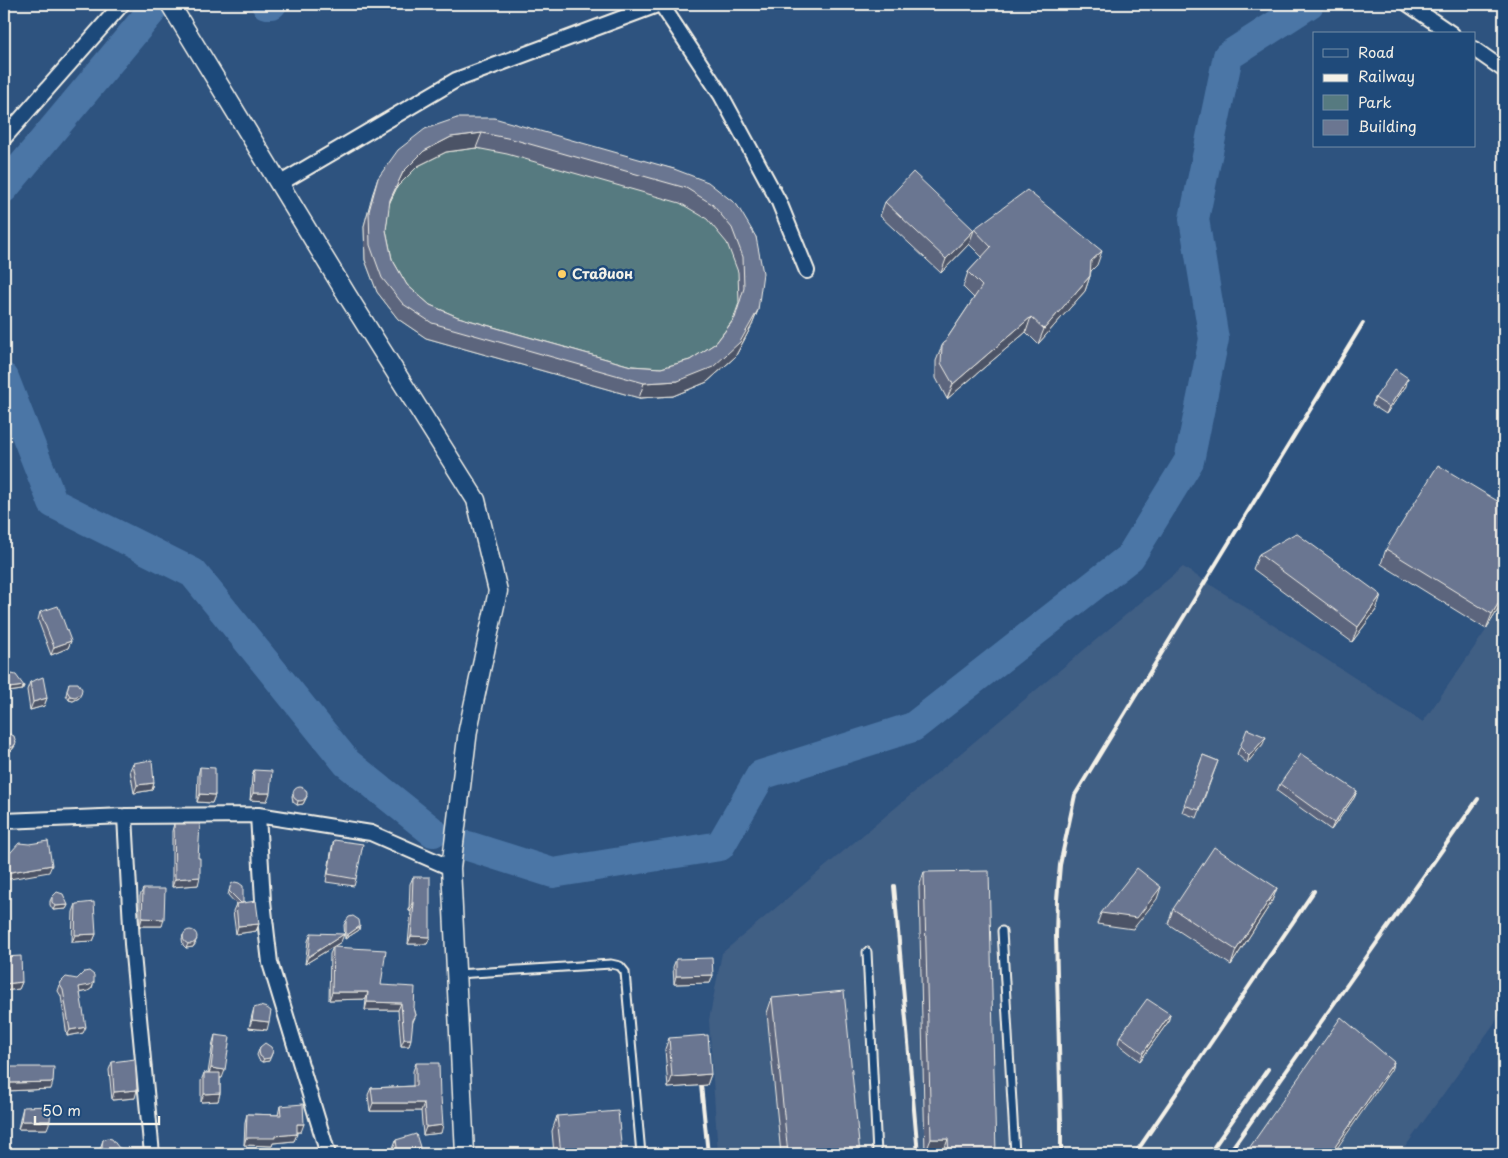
<svg xmlns="http://www.w3.org/2000/svg" width="1508" height="1158" viewBox="0 0 1508 1158" font-family="'Playpen Sans',sans-serif">
<style>
.built{fill:#405e84}
.green{fill:#567a80;stroke:#a5b6b4}
.lines{fill:none;stroke-linecap:round;stroke-linejoin:round}
.river{stroke:#4b76a6;stroke-width:30}
.service-casing{stroke:#f4f1e8;stroke-width:11}
.minor-casing{stroke:#f4f1e8;stroke-width:18}
.tertiary-casing{stroke:#f4f1e8;stroke-width:21}
.service{stroke:#1f4a7a;stroke-width:7}
.minor{stroke:#1f4a7a;stroke-width:14}
.tertiary{stroke:#1f4a7a;stroke-width:18}
.rail{stroke:#f4f1e8;stroke-width:4}
.wall{fill:#5c657d;stroke:#f4f1e8;fill-rule:evenodd}
.shaded-wall{fill:#4b5366;stroke:#f4f1e8}
.building{fill:#6b7691;stroke:#f4f1e8;fill-rule:evenodd}
.poi-dot{fill:#ffd166;stroke:#1f4a7a;stroke-width:2}
.labels{text-anchor:middle;stroke-width:5;stroke-linejoin:round;paint-order:stroke}
.poi-label{font-size:14px;font-weight:bold;fill:#f4f1e8;stroke:#1f4a7a;text-anchor:start}
</style>
<rect width="100%" height="100%" fill="#2e537f"/>
<filter id="ink" filterUnits="userSpaceOnUse"><feTurbulence type="fractalNoise" baseFrequency=".02" numOctaves="2"/><feDisplacementMap in="SourceGraphic" scale="10" xChannelSelector="R" yChannelSelector="G"/><feConvolveMatrix kernelMatrix="1 2 1 2 8 2 1 2 1" color-interpolation-filters="sRGB"/></filter>
<g filter="url(#ink)">
<!-- built -->
<path class="built" d="M1183,567L1423,722L1504,604V1010L1400,1154H718L709,1020L722,953Z"/>
<!-- green -->
<path class="green" d="M452,133L703,197L758,288L752,325L735,357L707,382L673,396L639,398L426,338L398,319L377,292L365,260L364,226L373,193L392,165Z"/>
<g class="lines">
<!-- river -->
<path class="river" d="M266,4H272
M4,188L150,13
M4,378L53,503L193,573L347,763L433,832
M468,846L553,873L720,846L761,775L913,727L1130,557L1189,461L1214,339L1194,219L1228,56L1309,4"/>
<defs>
<path id="service" d="M1002,931L1015,1154
M867,952L877,1154
M457,974L611,964L620,966L625,972L641,1154"/>
<path id="minor" d="M661,4L721,95L779,202L807,271
M1408,4L1452,34
M1474,49L1504,70
M4,138L122,4
M279,184L456,80L660,4
M258,815L263,901L270,963L328,1154
M125,816L132,944L152,1154
M4,821L125,816L258,815L371,833L451,868"/>
<path id="tertiary" d="M170,4L347,295L476,500L498,591L468,730L451,868L465,1154"/>
</defs>
<!-- service casing -->
<use href="#service" class="service-casing"/>
<!-- minor casing -->
<use href="#minor" class="minor-casing"/>
<!-- tertiary casing -->
<use href="#tertiary" class="tertiary-casing"/>
<!-- service -->
<use href="#service" class="service"/>
<!-- minor -->
<use href="#minor" class="minor"/>
<!-- tertiary -->
<use href="#tertiary" class="tertiary"/>
<!-- rail -->
<path class="rail" d="M894,886L918,1154
M701,1085L708,1154
M1061,1154V1122L1056,936L1057,900L1060,865L1075,795L1363,323
M1135,1154L1314,891
M1209,1154L1268,1069
M1228,1154L1478,799"/>
</g>
<!-- wall -->
<path class="wall" d="M457,118L674,169L756,237L758,310L752,325L735,357L707,382L673,396L639,398L426,338L398,319L377,292L365,260L364,226L373,193L378,178ZM476,148L507,154L680,203L707,219L727,243L738,272L739,303L733,320L716,343L690,360L661,368L631,366L458,317L430,305L407,285L392,259L386,230L389,204L397,187L418,166L446,152Z
M885,202L974,230V229L1097,265L1091,271L1090,276L1085,291L1038,344L1026,332L947,399L936,378V361L942,346L974,298L963,287L968,272L982,257L969,244L941,273L880,216Z
M1406,386L1386,414L1372,405L1375,398Z
M1386,549L1504,600L1486,629L1381,564Z
M1259,554L1376,610L1352,642L1253,569Z
M40,612L71,641L68,648L51,655L38,620Z
M6,677L24,686L22,690L8,692L4,688Z
M30,682L47,698L44,706L30,710L27,690Z
M69,683L79,698L73,701L69,700L66,695Z
M4,737L15,746L12,750L8,752L4,750Z
M1263,744L1247,763L1237,754L1240,747Z
M1203,755L1218,761L1197,818L1182,812Z
M133,763L154,783L152,790L134,793L130,770Z
M200,767L215,795L212,803L197,802L198,775Z
M254,770L267,801L250,800L252,777Z
M1280,784L1357,791L1354,798L1331,830L1277,791Z
M293,793L307,796L303,804L297,805L293,802L292,796Z
M174,824L198,858V885L172,887V831Z
M334,840L356,879L354,886L326,882L332,847Z
M924,872L996,1154H925L919,887Z
M413,877L430,937L427,944H408L411,911H409L410,884Z
M231,884L243,903L259,924L256,931L236,934L233,911L236,904L228,895Z
M1277,888L1271,903L1231,965L1168,924L1173,909Z
M143,889L162,926H140V896Z
M52,897L68,905L66,909L53,910L50,905V901Z
M76,904L96,934L93,941L72,942L73,912Z
M346,921L359,930L345,939L344,925Z
M311,933L341,942L333,947L381,985L414,1008L416,1015L412,1024L409,1046H401L398,1010H365L366,999L329,1000L330,954L333,947L305,964L308,941Z
M183,935L196,943L193,947L186,948L183,945L182,939Z
M4,957L22,982L19,989L4,991Z
M676,959L713,975L710,983L674,984L673,967Z
M61,982L92,988L88,991L80,993L83,1033L67,1036L61,996L58,991Z
M772,998L860,1154H781L767,1013Z
M254,1008L267,1030L249,1028L252,1015Z
M1170,1014L1168,1022L1140,1061L1118,1044L1120,1036Z
M215,1035L222,1078H220V1093L218,1101L201,1102V1081L204,1073H208L213,1042Z
M669,1038L711,1074L707,1085L668,1088L665,1049Z
M260,1047L269,1061L262,1062L259,1060L257,1055Z
M112,1062L135,1098L112,1100L109,1070Z
M416,1063L441,1133L423,1135L421,1111H370L368,1095L371,1088L413,1086V1071Z
M9,1067L51,1089L6,1091V1075Z
M280,1106L301,1132H297L294,1141L273,1143L272,1146L244,1145L245,1122L247,1114L278,1115Z
M23,1107L47,1129H18L21,1115Z
M557,1116L622,1154H554L552,1131Z
M103,1140L131,1154H103L102,1153L100,1149Z
M396,1140L420,1147L417,1154H394L393,1148Z"/>
<!-- shaded-wall -->
<path class="shaded-wall" d="M482,133L476,148L446,152L418,166L397,187L384,214L390,200L403,172L424,151L451,137Z
M974,230L969,244L941,273L946,259Z
M1102,251L1097,265L1086,276L1091,261Z
M1090,276L1085,291L1038,344L1044,329Z
M758,310L752,325L735,357L707,382L673,396L639,398L644,383L678,381Z
M1031,317L1026,332L947,399L953,384Z
M1408,378L1406,386L1386,414L1389,407Z
M1504,594V600L1486,629L1492,614Z
M1381,595L1376,610L1352,642L1358,627Z
M71,641L68,648L51,655L54,647Z
M24,686L22,690L8,692L9,688Z
M81,694L79,698L73,701L69,700L70,696Z
M47,698L44,706L30,710L33,702Z
M1266,737L1263,744L1247,763L1249,756Z
M16,743L12,750L8,752L9,748Z
M154,783L152,790L134,793L137,785Z
M1357,791L1354,798L1331,830L1334,823Z
M253,793H270L267,801L250,800Z
M200,794L215,795L212,803L197,802Z
M307,796L303,804L297,805L298,801Z
M52,865L49,872L4,880L5,873Z
M200,877L198,885L172,887L175,879Z
M1161,887L1157,899L1133,929L1097,924L1101,913Z
M1277,888L1271,903L1231,965L1236,950Z
M412,903H414L411,911H409Z
M68,905L66,909L53,910L55,906Z
M142,918L164,919L162,926H140Z
M259,924L256,931L236,934L238,926Z
M360,926L359,930L345,939L346,936Z
M96,934L93,941L72,942L75,935Z
M344,934L341,942L305,964L308,957Z
M411,936L430,937L427,944H408Z
M197,939L193,947L186,948L188,944Z
M713,975L710,983L674,984L676,976Z
M22,982L19,989L4,991V988L5,984Z
M94,982L92,988L88,991L77,993L79,987Z
M332,992H368L366,999L329,1000Z
M367,1002L401,1003L398,1010H365Z
M1170,1014L1168,1022L1140,1061L1143,1053Z
M252,1020L269,1022L267,1030L249,1028Z
M86,1027L83,1033L67,1036L70,1030Z
M404,1039H411L409,1046H401Z
M273,1051L269,1061L262,1062L264,1059Z
M1394,1062L1391,1070L1333,1154H1330Z
M211,1068L225,1070L222,1078L208,1076Z
M711,1074L707,1085L668,1088L672,1077Z
M53,1082L51,1089L6,1091L9,1083Z
M137,1090L135,1098L112,1100L114,1092Z
M220,1093L218,1101L201,1102L204,1094Z
M373,1103H424L421,1111H370Z
M21,1121H50L47,1129H18Z
M297,1124H304L301,1132H294Z
M443,1125L441,1133L423,1135L426,1127Z
M297,1134L294,1141L273,1143L272,1146L244,1145L246,1138Z
M931,1139H948L943,1153L925,1154Z
M420,1147L417,1154H400Z
M107,1152L115,1153V1154H106Z"/>
<!-- building -->
<path class="building" d="M457,118H494L674,169L708,182L737,205L756,237L763,273L758,310L740,342L713,367L678,381L644,383L432,323L403,304L382,278L370,245L369,211L378,178L398,150L425,129ZM482,133L512,139L686,188L712,204L732,228L743,257L744,288L735,318L716,343L690,360L661,368L631,366L458,317L430,305L407,285L392,259L386,230L390,200L403,172L424,151L451,137Z
M913,172L974,230L946,259L885,202Z
M1027,190L1102,251L1091,261L1090,276L1044,329L1031,317L953,384L941,363L942,346L982,286L968,272L991,247L974,229Z
M1395,369L1408,378L1389,407L1375,398Z
M1438,465L1504,505V594L1492,614L1386,549Z
M1296,533L1381,595L1358,627L1259,554Z
M58,606L71,641L54,647L40,612Z
M12,674L16,675L24,686L9,688L5,683L6,677Z
M43,677L47,698L33,702L30,682Z
M69,683H78L82,689L81,694L75,697L70,696L67,691Z
M1247,729L1266,737L1249,756L1240,747Z
M10,734L14,736L16,743L13,747L9,748L4,746V737L5,735Z
M1301,754L1357,791L1334,823L1280,784Z
M1203,755L1218,761L1199,810L1184,805Z
M152,760L154,783L137,785L133,763Z
M200,767L215,768V795L200,794Z
M254,770L272,771L270,793H253Z
M293 794a7 7 0 1 1 14 0a7 7 0 1 1-14 0Z
M174,824H200L198,858H200V877L175,879Z
M334,840L363,844L356,879L328,874Z
M48,841L52,865L5,873L4,860L19,843L29,844Z
M1214,847L1277,888L1236,950L1173,909Z
M1137,868L1161,887L1137,918L1101,913Z
M989,871L996,1154H949L948,1139H931L924,872Z
M413,877H430V937L411,936L414,903H412Z
M235,882L239,883L243,886V903H241L229,891L231,884Z
M143,889H165L164,919L142,918Z
M57,892L63,894L68,905L55,906L52,902V897Z
M256,901L259,924L238,926L236,904Z
M94,902L96,934L75,935L76,904Z
M353,916L359,920L360,926L346,936V921L349,917Z
M183 937a7 7 0 1 1 14 0a7 7 0 1 1-14 0Z
M311,933L344,934L308,957Z
M333,947L386,950L381,985L415,987L414,1008L416,1015L413,1020L411,1039H404L401,1003L367,1002L368,992H332Z
M21,956L22,982L5,984L4,969V957Z
M712,958L713,975L676,976V959Z
M89,971L94,975V982L90,985L79,987L86,1027L70,1030L63,990L60,985L61,982L66,977L77,979L84,972Z
M844,991L860,1154H788L772,998Z
M1147,999L1170,1014L1143,1053L1120,1036Z
M260,1006L267,1008L271,1011L269,1022L252,1020L254,1008Z
M1341,1017L1394,1062L1330,1154H1245Z
M215,1035L230,1037L225,1070L211,1068Z
M708,1035L711,1074L672,1077L669,1038Z
M265,1043L271,1047L273,1051L270,1058L264,1059L260,1056L259,1051L260,1047Z
M135,1059L137,1090L114,1092L112,1062Z
M416,1063H439L440,1097H441L443,1125L426,1127L424,1103H373L371,1088L416,1086Z
M9,1067H54L53,1082L9,1083Z
M204,1073H220V1093L204,1094Z
M303,1104L304,1124H297V1134L275,1136V1138H246L247,1114L281,1115L280,1106Z
M51,1106L50,1121H21L23,1107Z
M618,1111L622,1154H561L557,1116Z
M416,1134L420,1147L398,1154L396,1140Z
M107,1138L112,1139L119,1148L129,1150L131,1154H116L115,1153L107,1152L103,1149L102,1145L103,1140Z
M1500,1144L1504,1147V1154H1493Z"/>
</g>
<!-- markers -->
<circle class="poi-dot" cx="562" cy="274" r="5"/>
<g class="labels">
<!-- poi labels -->
<g class="poi-label">
<text x="572" y="279">Стадион</text>
</g>
</g>
<!-- margin -->
<rect width="1508" height="1158" fill="none" stroke="#1f4a7a" stroke-width="20"/>
<rect x="10" y="10" width="1488" height="1138" fill="none" stroke="#f4f1e8" stroke-width="2" filter="url(#ink)"/>
<!-- legend -->
<rect x="1313" y="32" width="162" height="115" fill="#1f4a7a" stroke="#748da6"/>
<rect x="1323" y="49" width="25" height="8" fill="#1f4a7a" stroke="#748da6"/>
<text x="1358" y="58" font-size="15" fill="#f4f1e8">Road</text>
<rect x="1323" y="74" width="25" height="8" fill="#f4f1e8" stroke="#748da6"/>
<text x="1358" y="82" font-size="15" fill="#f4f1e8">Railway</text>
<rect x="1323" y="95" width="25" height="15" fill="#567a80" stroke="#748da6"/>
<text x="1358" y="108" font-size="15" fill="#f4f1e8">Park</text>
<rect x="1323" y="120" width="25" height="15" fill="#6b7691" stroke="#748da6"/>
<text x="1358" y="132" font-size="15" fill="#f4f1e8">Building</text>
<!-- scale -->
<path d="M35 1116v8h124v-8" fill="none" stroke="#f4f1e8" stroke-width="2.5"/>
<text x="42" y="1116" font-size="15" fill="#f4f1e8" stroke="#1f4a7a" stroke-width="4" paint-order="stroke">50 m</text>
</svg>
